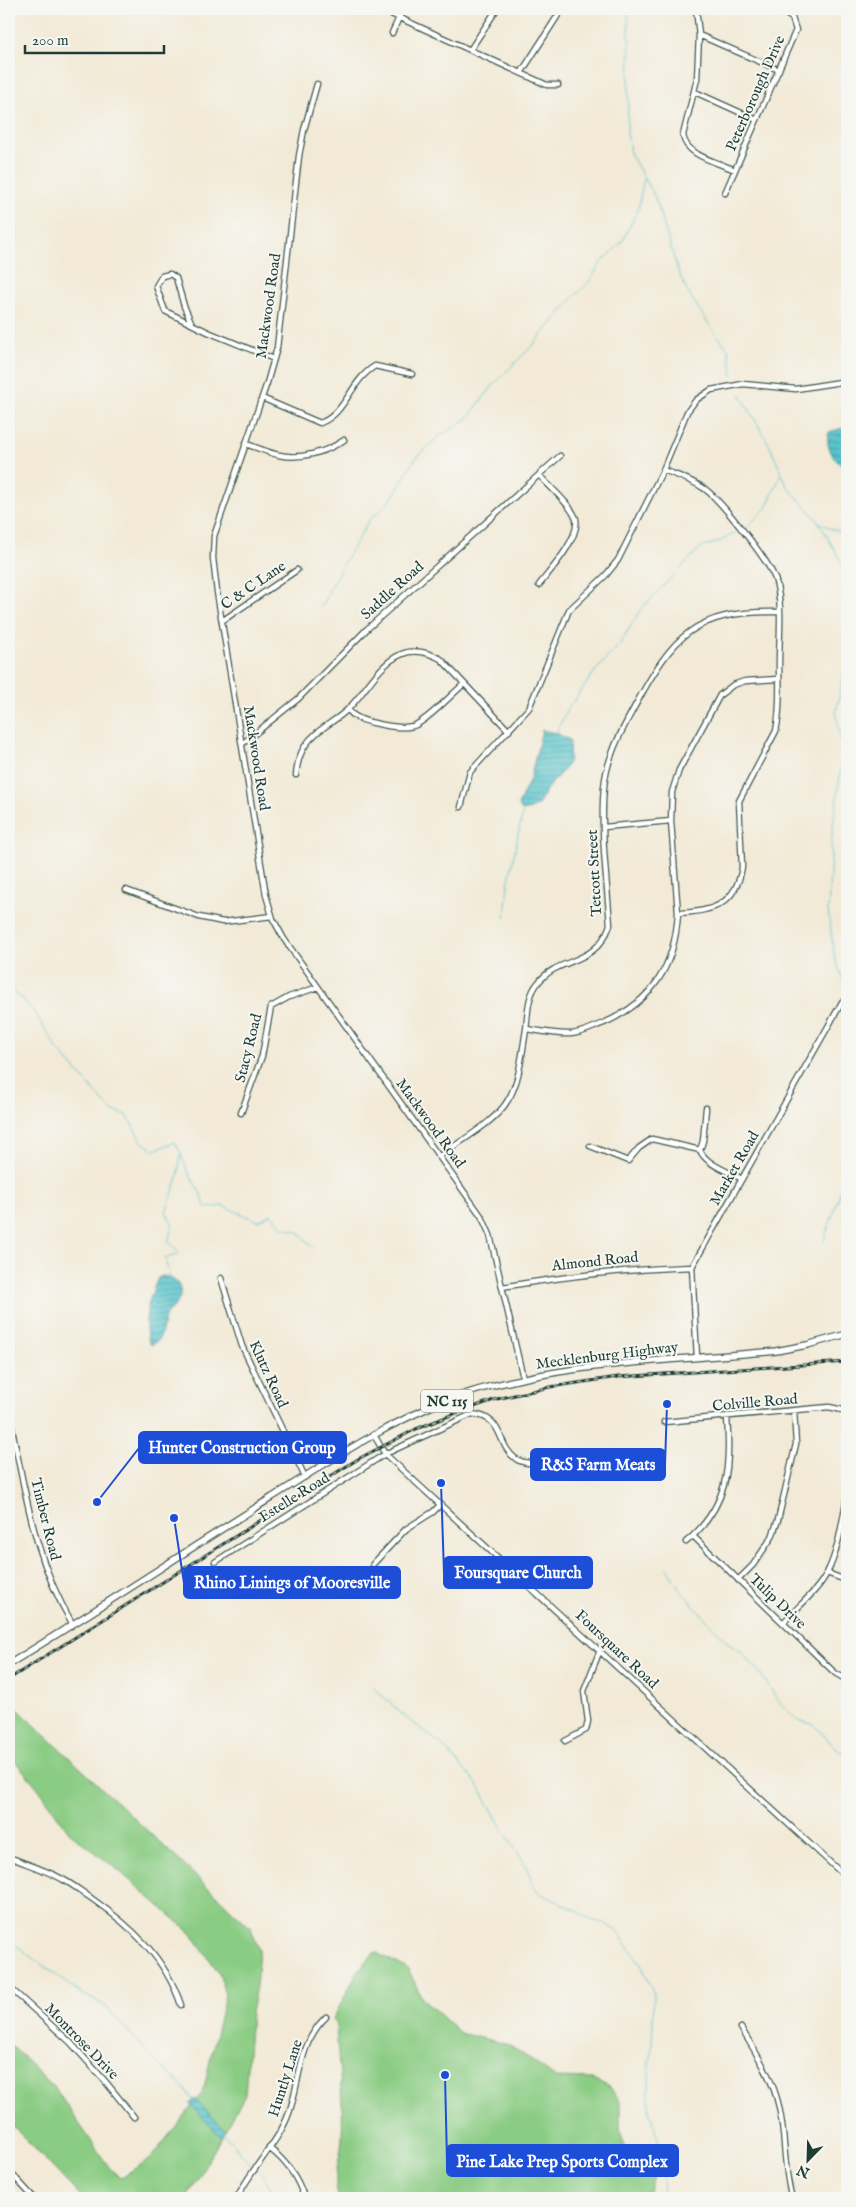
<svg xmlns="http://www.w3.org/2000/svg" width="856" height="2207" viewBox="0 0 856 2207" font-family="'IM FELL English',serif">
<style>
.green{fill:#8acc83;stroke:#54845c}
.water{fill:url(#water-rules);stroke:#3a8080}
.lines{fill:none;stroke-linecap:round;stroke-linejoin:round}
.stream{stroke:#56c3cc;stroke-width:1}
.minor-casing{stroke:#3f574c;stroke-width:7}
.major-casing{stroke:#3f574c;stroke-width:8}
.minor{stroke:#fff;stroke-width:4.5}
.major{stroke:#fff;stroke-width:5.5}
.rail-casing{stroke:#1f3d34;stroke-width:3}
.rail{stroke:#f6f6f2;stroke-width:1;stroke-dasharray:4;stroke-linecap:butt}
.labels{text-anchor:middle;stroke-width:4;stroke-linejoin:round;paint-order:stroke}
.shield{fill:#f6f6f2;stroke:#60746d;stroke-width:1}
.shield-label{font-size:14px;font-weight:bold;fill:#1f3d34}
.street-label{font-size:15px;fill:#1f3d34;stroke:#f6f6f2}
.leader{fill:none;stroke:#1d4ed8;stroke-width:2}
.callout-dot{fill:#1d4ed8;stroke:#f6f6f2;stroke-width:2}
.callout{fill:#1d4ed8;stroke:#1d4ed8;stroke-width:2}
.callout-label{font-size:16px;text-anchor:middle;font-weight:bold;fill:#fff}
</style>
<defs>
<pattern id="water-rules" width="6" height="5" patternUnits="userSpaceOnUse" patternTransform="scale(1.25)"><rect width="6" height="5" fill="#56c3cc"/><path d="M0 2.5h6" fill="none" stroke="#47a0a6"/></pattern>
</defs>
<rect width="100%" height="100%" fill="#f6f6f2"/>
<filter id="ink" filterUnits="userSpaceOnUse"><feTurbulence type="fractalNoise" baseFrequency=".02" numOctaves="2"/><feDisplacementMap in="SourceGraphic" scale="10" xChannelSelector="R" yChannelSelector="G"/><feConvolveMatrix kernelMatrix="1 2 1 2 8 2 1 2 1" color-interpolation-filters="sRGB"/></filter>
<filter id="wash" filterUnits="userSpaceOnUse"><feTurbulence type="fractalNoise" baseFrequency=".0096" numOctaves="4" result="noise"/><feDisplacementMap in="SourceGraphic" scale="20" xChannelSelector="R" yChannelSelector="G"/><feGaussianBlur stdDeviation="1.12" result="paint"/><feColorMatrix in="noise" values="0 0 0 0 0 0 0 0 0 0 0 0 0 0 0 0 0 1.4 0 .05"/><feComposite in="paint" operator="in"/></filter>
<g filter="url(#wash)">
<rect width="100%" height="100%" fill="#f2ead7"/>
<!-- green -->
<path class="green" d="M9,1701L251,1928L259,1950L256,1986L251,2013L245,2095L187,2198H82L9,2122V2043L56,2090L109,2167L120,2178L151,2158L203,2092L225,1995L219,1973L192,1934L118,1870L69,1832L38,1788L9,1754Z
M375,1952L408,1969L422,1998L460,2033L510,2045L556,2078L593,2079L610,2087L620,2102V2127L623,2145L655,2175L646,2198H339C331,2178 341,2159 342,2138C344,2101 338,2063 336,2026L333,2019L358,1971Z"/>
<!-- water -->
<path class="water" d="M847,427V471C835,460 824,449 829,432Z
M542,730L556,733L570,740L569,760L565,768L546,790L539,804L531,809L522,811L518,805L530,779Z
M162,1276C179,1277 187,1293 174,1307C170,1311 170,1308 168,1312C160,1323 166,1337 153,1344H150C140,1324 150,1296 158,1278Z
M195,2099L225,2130L221,2137L190,2104Z"/>
<g class="lines">
<!-- stream -->
<path class="stream" d="M628,9L630,59L627,132L630,153L655,197L678,271L686,289L707,322L728,349L733,375
M740,394L769,444L787,486L818,521L841,561L846,574L847,605
M819,522L829,528L847,534
M747,527L766,508L781,475
M321,607L340,569L371,517L381,511L392,498L415,459L438,437L467,419L495,383L533,345L573,298L589,282L601,263L622,242L638,209L644,178
M847,615V659L836,713L843,753L832,834L828,911L835,959L847,990
M555,735L567,710L596,670L620,644L640,610L701,547L719,542L735,533
M505,918L508,885L523,810
M9,989L22,998L37,1016L58,1050L112,1111L127,1115L141,1141L154,1150L175,1142C181,1152 183,1162 188,1172C195,1185 203,1193 205,1208L223,1206L258,1221L271,1214L283,1227L299,1232L313,1248
M824,1241L847,1172
M170,1278L165,1259L180,1253L168,1241L173,1225L166,1212L178,1177L181,1153
M667,1568L680,1590L712,1626L729,1644L741,1652L758,1670L779,1702L798,1721L813,1724L835,1747L847,1756
M373,1687L402,1714L442,1745L478,1785L503,1830L522,1859L529,1873L532,1884L539,1893L578,1911L591,1920L604,1923L617,1931L641,1964L654,1994L652,2048L649,2062V2110L658,2139L663,2168L664,2198
M9,1940L79,1992L105,2006L157,2063L181,2084L193,2100
M223,2133L254,2167
M257,2169C266,2178 271,2186 274,2198"/>
</g>
</g>
<g filter="url(#ink)">
<g class="lines">
<defs>
<path id="minor" d="M380,9L547,85H558
M696,9L699,35L697,79L683,135C685,156 718,162 735,170
M392,33L403,9
M699,35L779,70
M470,50L497,9
M521,73L562,9
M317,84L304,130L299,156L277,348L267,383L214,536L213,558L217,592L266,895L273,919L284,939L482,1217L490,1235L523,1378
M695,92L757,120
M725,193L796,30L792,18L778,9
M192,324L184,306L176,278L170,274L162,276L156,286L165,311L208,332L274,359
M262,398L320,423C346,414 350,381 375,366L412,374
M245,444C257,447 268,453 279,455C300,460 327,452 344,440
M663,470C677,475 692,480 705,489C721,501 772,564 776,582C783,607 779,637 779,663C779,685 781,709 776,731L739,801L742,867C736,905 712,912 678,913L671,821L672,792L679,770L720,695L733,685L745,681L779,679
M539,585C550,571 580,538 576,519C572,506 549,486 539,475
M222,621L297,570
M348,709C353,718 365,721 374,723C386,726 401,729 413,726C426,722 452,694 464,684
M242,744L298,699L367,629L560,456
M296,775C297,764 299,755 305,746C315,730 335,722 348,709C367,691 380,659 408,652C419,650 432,654 441,659L509,731
M461,807L470,772L529,708L569,610L606,575L618,560L663,470L687,412L696,400L711,390L743,384L796,389L847,381
M604,827L671,821
M126,890L199,917L223,922L272,916
M526,1029C541,1031 556,1035 571,1034C583,1033 593,1027 604,1023C653,1001 675,966 678,913
M241,1113L262,1056L271,1007L289,997L318,987
M590,1146L628,1161L639,1148L652,1139L700,1150C705,1164 729,1172 742,1179
M700,1150L703,1141L706,1108
M440,1156C461,1140 495,1123 508,1100C520,1081 522,1052 526,1030C528,1014 527,996 538,983C559,955 595,968 610,925C607,882 600,829 604,787C607,757 621,732 635,706C673,636 694,610 779,612
M221,1278L242,1346L305,1477
M502,1287C567,1276 626,1269 692,1267
M697,1357L692,1267L842,1002
M9,1415C25,1488 33,1558 72,1623
M664,1422L829,1407L847,1411
M374,1435L385,1454L847,1878
M693,1536L835,1673L847,1680
M686,1542C728,1507 731,1468 727,1417
M215,1562L385,1454L472,1414C505,1417 496,1445 516,1459C526,1465 540,1463 551,1463
M373,1564L406,1529L433,1512L440,1505
M827,1573L840,1578H847
M738,1580L753,1565L772,1537L778,1520L796,1444L794,1411
M783,1623C797,1607 817,1592 827,1573C839,1550 842,1521 847,1497
M565,1741L586,1730L588,1721L584,1691L600,1650
M9,1857C26,1864 46,1870 62,1879C72,1884 82,1892 91,1898C131,1926 165,1957 181,2005
M9,1987L70,2042L105,2081L134,2117
M741,2028C756,2053 773,2078 779,2107C786,2137 783,2169 792,2198
M269,2148C286,2161 298,2177 304,2198
M9,2171L34,2198
M237,2198C251,2168 278,2144 289,2113C301,2079 298,2044 326,2017"/>
<path id="major" d="M9,1664C97,1610 183,1553 271,1498C329,1461 388,1422 453,1398C557,1361 667,1362 776,1351L807,1345L847,1334"/>
</defs>
<!-- minor casing -->
<use href="#minor" class="minor-casing"/>
<!-- major casing -->
<use href="#major" class="major-casing"/>
<!-- minor -->
<use href="#minor" class="minor"/>
<!-- major -->
<use href="#major" class="major"/>
<defs>
<path id="rail" d="M9,1679L358,1459L416,1429L456,1413L497,1399L550,1387L618,1377L847,1362"/>
</defs>
<!-- rail casing -->
<use href="#rail" class="rail-casing"/>
<!-- rail -->
<use href="#rail" class="rail"/>
</g>
</g>
<g class="labels">
<!-- shield labels -->
<rect class="shield" x="421" y="1389.5" width="52" height="23" rx="4"/>
<g class="shield-label">
<text x="447" y="1406">NC 115</text>
</g>
<!-- street labels -->
<g class="street-label">
<text transform="translate(755 93) rotate(-66)" y="5">Peterborough Drive</text>
<text transform="translate(268 306) rotate(-82)" y="5">Mackwood Road</text>
<text transform="translate(253 585) rotate(-34)" y="5">C &amp; C Lane</text>
<text transform="translate(392 590) rotate(-42)" y="5">Saddle Road</text>
<text transform="translate(257 758) rotate(81)" y="5">Mackwood Road</text>
<text transform="translate(594 873) rotate(-93)" y="5">Tetcott Street</text>
<text transform="translate(248 1048) rotate(-76)" y="5">Stacy Road</text>
<text transform="translate(431 1123) rotate(54)" y="5">Mackwood Road</text>
<text transform="translate(734 1168) rotate(-60)" y="5">Market Road</text>
<text transform="translate(595 1261) rotate(-6)" y="5">Almond Road</text>
<text transform="translate(607 1355) rotate(-7)" y="5">Mecklenburg Highway</text>
<text transform="translate(269 1374) rotate(65)" y="5">Klutz Road</text>
<text transform="translate(755 1402) rotate(-5)" y="5">Colville Road</text>
<text transform="translate(294 1497) rotate(-32)" y="5">Estelle Road</text>
<text transform="translate(46 1519) rotate(76)" y="5">Timber Road</text>
<text transform="translate(778 1601) rotate(44)" y="5">Tulip Drive</text>
<text transform="translate(617 1649) rotate(43)" y="5">Foursquare Road</text>
<text transform="translate(82 2041) rotate(46)" y="5">Montrose Drive</text>
<text transform="translate(285 2078) rotate(-72)" y="5">Huntly Lane</text>
</g>
</g>
<!-- callouts -->
<path class="leader" d="M97 1502L139 1448M667 1404L665 1465M441 1483L444 1573M174 1518L184 1583M445 2075L447 2161"/>
<g class="callout-dot">
<circle cx="97" cy="1502" r="5"/>
<circle cx="667" cy="1404" r="5"/>
<circle cx="441" cy="1483" r="5"/>
<circle cx="174" cy="1518" r="5"/>
<circle cx="445" cy="2075" r="5"/>
</g>
<g class="callout">
<rect x="139" y="1432" width="207" height="31" rx="5"/>
<rect x="531" y="1449" width="134" height="31" rx="5"/>
<rect x="444" y="1557" width="148" height="31" rx="5"/>
<rect x="184" y="1567" width="216" height="31" rx="5"/>
<rect x="447" y="2145" width="231" height="31" rx="5"/>
</g>
<g class="callout-label">
<text x="242" y="1453">Hunter Construction Group</text>
<text x="598" y="1470">R&amp;S Farm Meats</text>
<text x="518" y="1578">Foursquare Church</text>
<text x="292" y="1588">Rhino Linings of Mooresville</text>
<text x="562" y="2167">Pine Lake Prep Sports Complex</text>
</g>
<!-- margin -->
<rect width="856" height="2207" fill="none" stroke="#f6f6f2" stroke-width="30"/>
<!-- north arrow -->
<g transform="translate(808 2160) rotate(203)" stroke="#f6f6f2" stroke-width="4" paint-order="stroke">
<path d="M0-4L9 19L0 12L-9 19Z" fill="#1f3d34"/>
<text y="-8" font-size="14" font-weight="bold" text-anchor="middle" fill="#1f3d34">N</text>
</g>
<!-- scale -->
<path d="M25 45v8h139v-8" fill="none" stroke="#1f3d34" stroke-width="2.5"/>
<text x="32" y="45" font-size="15" fill="#1f3d34" stroke="#f6f6f2" stroke-width="4" paint-order="stroke">200 m</text>
</svg>
